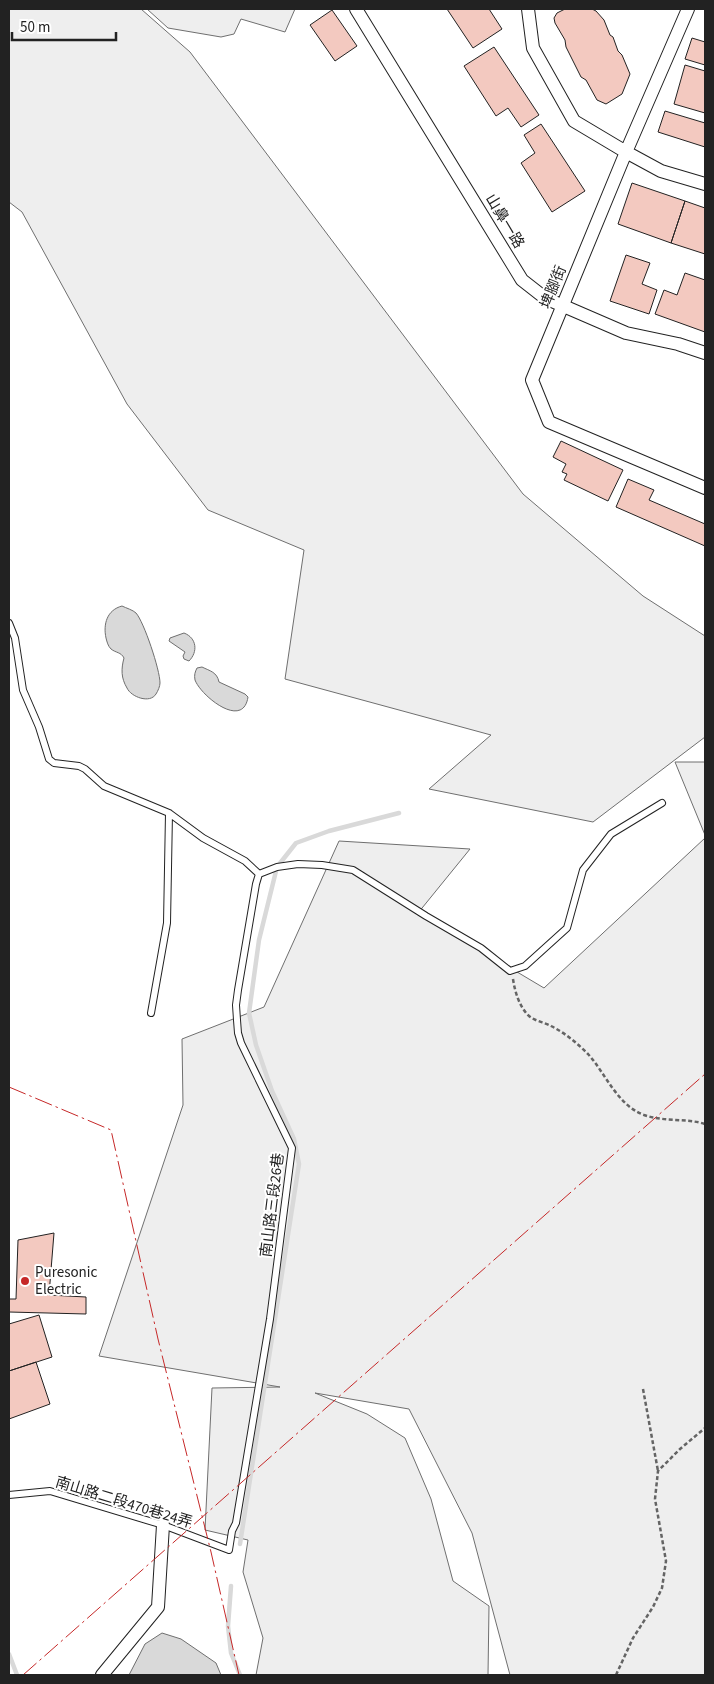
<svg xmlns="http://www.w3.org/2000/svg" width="714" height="1684" viewBox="0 0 714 1684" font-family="'Source Sans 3','Noto Sans TC',sans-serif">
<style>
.green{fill:#eee;stroke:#6f6f6f}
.water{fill:#d9d9d9;stroke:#6f6f6f}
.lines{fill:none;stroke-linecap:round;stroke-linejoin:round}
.stream{stroke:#d9d9d9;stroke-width:4.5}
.building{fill:#f3c9c0;stroke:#222}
.service-casing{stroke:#222;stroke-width:8}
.minor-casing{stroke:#222;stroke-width:14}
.path{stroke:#646464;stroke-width:2.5;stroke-dasharray:4 2.5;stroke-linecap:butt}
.service{stroke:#fff;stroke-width:6}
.minor{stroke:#fff;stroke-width:12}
.power{stroke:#c62828;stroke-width:1;stroke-dasharray:18 4 2.5 4;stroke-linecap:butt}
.poi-dot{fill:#c62828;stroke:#fff;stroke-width:2}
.labels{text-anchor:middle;stroke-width:4;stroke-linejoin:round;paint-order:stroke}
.street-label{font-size:15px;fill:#222;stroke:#fff}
.poi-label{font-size:15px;fill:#222;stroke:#fff;text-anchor:start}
</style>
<rect width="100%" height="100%" fill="#fff"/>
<!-- green -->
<path class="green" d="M9,9H141L190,52L523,494L643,596L705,636V737L593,822L429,789L491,735L285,679L304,550L208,510L127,404L22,212L9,202Z
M147,9H295L285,32L241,19L234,34L221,37L168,28Z
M675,762H705V835Z
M705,838V1675H510L472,1533L409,1409L315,1393L367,1414L405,1438L431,1499L453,1581L489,1606L488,1675H256L263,1638L243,1572L248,1540L205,1530L212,1388L280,1387L99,1356L183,1105L182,1039L264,1007L339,841L470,849L418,913L544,988Z"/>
<!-- water -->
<path class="water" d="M122,606C126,608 133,610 136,613C144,622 160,670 160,683C160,686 158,691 156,694C150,704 131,697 127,688C121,678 121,669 124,658C121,652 116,653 111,649C108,646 107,642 106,638C103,624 107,610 122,606Z
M184,633C197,638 198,652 189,661L184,659L183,656L185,652L169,641L170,638Z
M202,667C210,671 217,672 219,682L245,694L248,697C243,730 201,696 195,680C194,675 195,672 197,668Z
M162,1633L181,1639L216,1663L221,1675H129L145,1644Z"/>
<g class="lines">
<!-- stream -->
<path class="stream" d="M240,1544L299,1164L294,1139L272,1091L256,1045L249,1013L259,940L277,867L296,843L329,831L399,813
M231,1586L228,1626L231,1653L240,1675
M9,1654L17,1675"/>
</g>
<!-- building -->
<path class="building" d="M447,9H489L502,29L473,48Z
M565,9H592L596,11L604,20L610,35L613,37L618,51L622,55L630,74L622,94L606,104L597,100L586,80L581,77L566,47L565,40L555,23L554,18L557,13Z
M332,10L357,46L335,61L310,25Z
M692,38L705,42V65L685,59Z
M494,47L539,115L521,127L508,108L496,116L464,66Z
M685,65L705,71V113L674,104Z
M665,111L705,123V147L658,132Z
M541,124L585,191L552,212L521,163L535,153L524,135Z
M632,183L685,201L671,243L618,224Z
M685,201L705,208V254L671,243Z
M626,255L650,263L642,284L657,290L649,314L610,301Z
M685,273L705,280V332L655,314L664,290L677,295Z
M561,441L623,470L608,501L564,480L567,474L562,472L566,464L553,457Z
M628,479L654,490L649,500L705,524V546L616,507Z
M54,1233L49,1295L86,1297V1314L9,1312V1299H16L18,1240Z
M39,1315L52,1357L9,1371V1324Z
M36,1362L50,1404L9,1419V1371Z"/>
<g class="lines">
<defs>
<path id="service" d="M9,623L15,638L23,690L39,727L49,759L54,763L79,766L85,769L104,786L169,813L203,838L245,861L259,874L256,884L238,990L236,1005L237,1020L238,1033L241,1043L292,1148L270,1319L236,1523L232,1531L229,1550L163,1525L50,1491L9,1495
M259,874L277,867L298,864L322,865L353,870L426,916L481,948L510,971L525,966L567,928L583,870L611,834L662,803
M151,1013L167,923L169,813"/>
<path id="minor" d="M356,9L522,280L545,298L626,333L678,344L705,353
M528,9L533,48L574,121L626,152L661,171L705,184
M688,9L626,152L532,380L549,422L705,488
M102,1675L158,1607L163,1525"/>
</defs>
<!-- service casing -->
<use href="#service" class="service-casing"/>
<!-- minor casing -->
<use href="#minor" class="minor-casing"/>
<!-- path -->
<path class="path" d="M513,979C515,992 519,1005 527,1014C533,1021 544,1022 551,1026C565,1033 577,1043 588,1054C606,1074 617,1105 644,1115C664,1122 686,1118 705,1124
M643,1389L658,1471
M616,1675L633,1638L653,1607L662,1588L666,1561L655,1499L658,1471L680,1449L705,1428"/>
<!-- service -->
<use href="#service" class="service"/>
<!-- minor -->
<use href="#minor" class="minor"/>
<!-- power -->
<path class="power" d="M9,1087L111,1130L158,1339L211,1552L239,1675
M23,1675L705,1074"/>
</g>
<!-- markers -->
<circle class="poi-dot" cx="25" cy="1281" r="5"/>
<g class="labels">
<!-- street labels -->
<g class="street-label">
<text transform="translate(505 221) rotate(59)" y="5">山鼻一路</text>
<text transform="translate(553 287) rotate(-68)" y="5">埤腳街</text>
<text transform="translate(272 1205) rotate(-83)" y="5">南山路三段26巷</text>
<text transform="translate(124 1502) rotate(17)" y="5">南山路二段470巷24弄</text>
</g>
<!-- poi labels -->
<g class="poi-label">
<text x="35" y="1277">Puresonic<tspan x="35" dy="17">Electric</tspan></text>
</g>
</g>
<!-- border -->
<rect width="714" height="1684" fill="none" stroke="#222222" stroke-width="20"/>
<!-- scale -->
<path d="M12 32v8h104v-8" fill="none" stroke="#222222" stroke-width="2.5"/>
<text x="20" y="32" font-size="15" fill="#222222" stroke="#ffffff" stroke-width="4" paint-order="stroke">50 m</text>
</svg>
